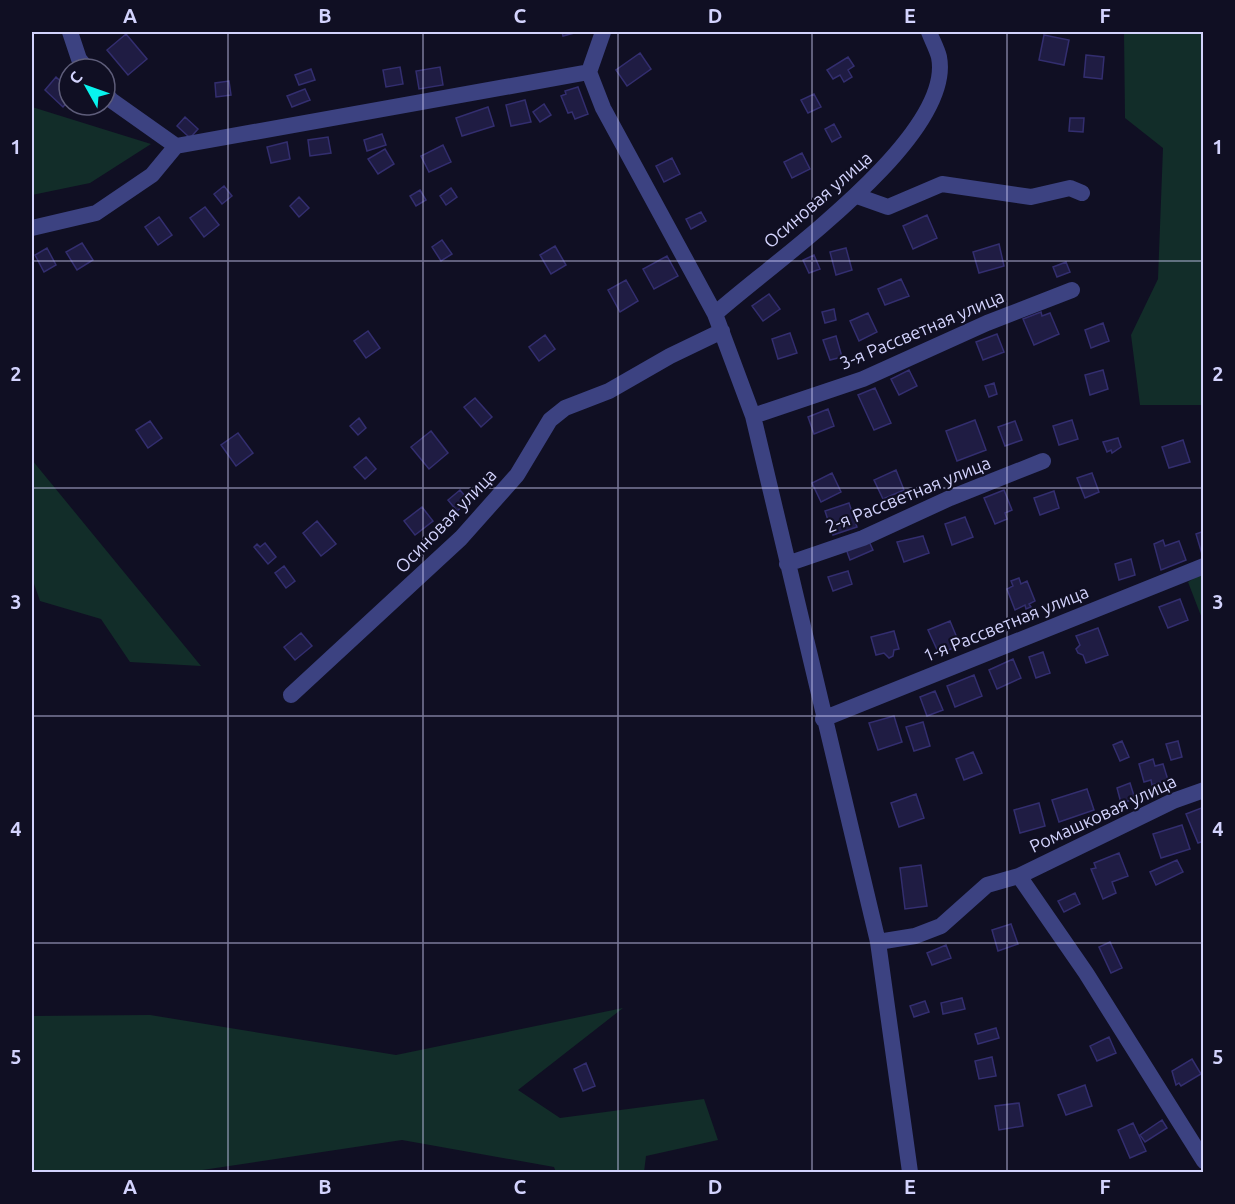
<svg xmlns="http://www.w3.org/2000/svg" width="1235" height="1204" viewBox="0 0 1235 1204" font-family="Ubuntu,sans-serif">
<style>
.green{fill:#122d29}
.building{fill:#1f1c43;stroke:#332e6f;stroke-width:1.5}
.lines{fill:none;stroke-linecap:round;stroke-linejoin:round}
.minor{stroke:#3c4281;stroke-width:16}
.grid{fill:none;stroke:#d3d3fd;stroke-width:1.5;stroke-opacity:0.55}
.labels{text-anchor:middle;stroke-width:4.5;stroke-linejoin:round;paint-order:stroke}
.street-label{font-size:18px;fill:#d3d3fd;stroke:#100f23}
.neatline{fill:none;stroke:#d3d3fd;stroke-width:2}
.grid-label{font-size:20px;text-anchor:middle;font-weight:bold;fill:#d3d3fd}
</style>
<rect width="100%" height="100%" fill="#100f23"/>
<!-- green -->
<path class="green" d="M1124,32H1203V405H1140L1131,335L1158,279L1163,148L1125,118Z
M32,107L151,144L90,183L32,195Z
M32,460L201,666L130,662L101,619L40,601L32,578Z
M1203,573V621L1188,582Z
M623,1008L518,1090L560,1118L704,1099L718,1140L646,1156L644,1172H556L554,1167L402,1140L189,1172H32V1016L150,1015L396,1055Z"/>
<!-- building -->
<path class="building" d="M562,32H578L563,36Z
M126,34L147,59L128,75L107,50Z
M1044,35L1069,40L1064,65L1039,60Z
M640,53L651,69L627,86L616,70Z
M1086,55L1104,57L1102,79L1084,77Z
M848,57L854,66L848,70L852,77L844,82L840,75L833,79L827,70Z
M400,67L403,84L386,87L383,70Z
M440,67L443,85L419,89L416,71Z
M311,69L315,80L299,85L295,75Z
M56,77L69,89V100L63,107L45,90Z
M229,81L231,95L216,97L215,83Z
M578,87L588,114L575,119L572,112L568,113L561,96L566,94L565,91Z
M305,89L310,100L292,107L287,96Z
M814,94L821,107L808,113L801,100Z
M525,100L531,122L511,126L506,105Z
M544,104L551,115L540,122L533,112Z
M488,107L494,126L462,136L456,118Z
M185,117L198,129L190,138L177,126Z
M1070,118H1084L1083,132L1069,131Z
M834,124L841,137L832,142L825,129Z
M382,134L386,145L367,151L364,140Z
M328,137L331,153L310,156L308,140Z
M287,142L290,159L271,163L267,147Z
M443,145L451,162L429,172L421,156Z
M385,149L394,164L378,174L368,159Z
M802,153L810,169L792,178L784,162Z
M672,158L680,174L664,182L656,166Z
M224,186L232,196L222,204L214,194Z
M451,188L457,197L446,205L440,196Z
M420,190L426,200L416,206L410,196Z
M299,197L309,208L299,217L290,206Z
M205,207L219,225L204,237L190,218Z
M701,212L706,221L691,229L686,219Z
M927,215L937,238L913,249L903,226Z
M159,217L172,235L158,245L145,227Z
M442,240L452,254L441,261L432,247Z
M82,243L93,260L77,270L66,252Z
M999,244L1004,266L979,273L973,252Z
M555,246L566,265L551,274L540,255Z
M47,248L56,265L44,272L35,255Z
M846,248L852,270L836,275L830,252Z
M814,255L820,269L809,273L803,260Z
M667,256L678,276L654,289L643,269Z
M1066,262L1070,272L1057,277L1053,267Z
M901,279L909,296L885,305L878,289Z
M626,280L638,301L620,312L608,290Z
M769,294L780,309L763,321L752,306Z
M834,309L836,320L825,323L822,312Z
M1041,312L1042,316L1050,313L1059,334L1034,345L1023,319Z
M868,313L877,332L859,341L850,321Z
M1103,323L1109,341L1091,348L1085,330Z
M368,331L380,348L366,358L354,341Z
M790,333L797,353L778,359L772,339Z
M997,334L1004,352L983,360L976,342Z
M545,335L555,349L539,361L529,347Z
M836,336L842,357L830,360L823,340Z
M909,370L917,386L899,395L891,379Z
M1103,370L1108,389L1090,395L1085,375Z
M994,383L997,394L989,397L985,386Z
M875,388L891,423L874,430L858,395Z
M475,398L492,417L481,427L464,407Z
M828,409L834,426L814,434L808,417Z
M359,418L366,428L358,435L350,426Z
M975,420L986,450L957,461L946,431Z
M1072,420L1078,439L1059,445L1053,426Z
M150,421L162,438L148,448L136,430Z
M1015,421L1022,440L1005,446L998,427Z
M431,431L448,453L429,469L411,447Z
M238,433L253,453L236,466L221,445Z
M1118,438L1121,447L1112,453L1111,450L1107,452L1103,442Z
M1183,440L1190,462L1169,468L1162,447Z
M366,457L376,469L365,479L354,467Z
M896,470L904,490L883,499L874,480Z
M832,473L841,492L821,502L812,483Z
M1092,473L1099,492L1085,498L1077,478Z
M460,490L469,501L457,511L448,500Z
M1004,490L1012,510L1005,513L1007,519L995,524L984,498Z
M1054,491L1059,508L1040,515L1034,498Z
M849,503L857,527L833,535L825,511Z
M422,507L433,521L415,535L404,521Z
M965,517L973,537L952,545L945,524Z
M317,521L336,544L321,556L303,533Z
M1204,531V554H1202L1196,534Z
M923,536L929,553L904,562L897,542Z
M868,539L873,550L850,560L846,549Z
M1163,540L1165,546L1179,541L1186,560L1161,570L1154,544Z
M265,543L276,557L268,564L254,547L257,544L260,547Z
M1131,559L1135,575L1119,580L1115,564Z
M284,566L295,581L286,588L275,573Z
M848,571L852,584L833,591L828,577Z
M1019,578L1021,584L1027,581L1035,601L1029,604L1031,607L1026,609L1025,605L1015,610L1007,589L1013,586L1011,581Z
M1180,599L1188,620L1168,628L1159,607Z
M950,621L960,645L939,654L928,630Z
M1098,628L1108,655L1086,663L1083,655L1078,653L1076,649L1080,645L1076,636Z
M894,631L899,649L894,650L893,656L889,658L884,653L876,655L871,637Z
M301,633L312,646L295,660L284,647Z
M1043,652L1050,673L1036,678L1029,657Z
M1013,659L1021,678L997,689L989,670Z
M974,675L982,696L955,707L947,686Z
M935,691L943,710L927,716L920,697Z
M894,716L902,742L878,750L869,723Z
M923,722L930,746L914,751L906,727Z
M1122,741L1129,757L1120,761L1113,745Z
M1178,741L1182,757L1171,760L1166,744Z
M973,752L982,773L964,780L956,759Z
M1153,759L1155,766L1163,764L1168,780L1152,785L1151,780L1144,782L1139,764Z
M1130,783L1135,799L1121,803L1117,788Z
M1087,789L1094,810L1059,822L1052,800Z
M916,794L924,818L899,827L891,803Z
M1039,803L1045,826L1020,833L1014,810Z
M1204,807V841L1198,843L1186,814Z
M1182,825L1190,849L1161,858L1153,834Z
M1119,853L1128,876L1112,882L1116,893L1103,899L1091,869L1096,868L1094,863Z
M1177,860L1183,872L1156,885L1150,872Z
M921,865L927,906L905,909L900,868Z
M1075,893L1080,904L1064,912L1058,901Z
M1011,924L1018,944L998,951L992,930Z
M1110,942L1122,968L1111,973L1099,947Z
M946,945L951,958L932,965L927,953Z
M962,998L965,1009L943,1014L941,1003Z
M925,1001L929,1012L914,1017L910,1006Z
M996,1028L999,1038L978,1044L975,1034Z
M1109,1037L1116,1053L1097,1061L1090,1046Z
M992,1057L996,1076L979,1079L975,1061Z
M1192,1059L1201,1074L1181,1086L1179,1083L1176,1085L1172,1071Z
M586,1063L595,1086L583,1091L574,1069Z
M1085,1085L1092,1106L1066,1115L1058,1095Z
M1019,1103L1023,1126L999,1130L995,1106Z
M1162,1120L1167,1128L1145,1142L1140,1135Z
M1133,1123L1146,1151L1130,1158L1118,1130Z"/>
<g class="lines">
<!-- minor -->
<path class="minor" d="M70,32L79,59L87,69
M603,32L589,72L603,108L715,314L753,416L878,942L910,1172
M105,92L111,100L176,146
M857,196L888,207L942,184L1031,197L1070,188L1082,193
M32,228L96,213L152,175L176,146L589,72
M715,314C769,265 955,138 939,57C937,49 932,40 929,32
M753,416L863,379L987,323L1072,290
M787,564L863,538L950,498L1043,461
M291,695L461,538L517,475L550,420L565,408L609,391L670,356L722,331
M823,719L1204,566
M1019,876L1086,973L1204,1161
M878,942L915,936L941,926L987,885L1019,876L1173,801L1204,790"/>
</g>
<!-- grid -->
<path class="grid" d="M228,32V1172M423,32V1172M618,32V1172M812,32V1172M1007,32V1172M32,261H1204M32,488H1204M32,716H1204M32,943H1204"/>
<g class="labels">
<!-- street labels -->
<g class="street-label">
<text transform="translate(818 200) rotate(-41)" y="6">Осиновая улица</text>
<text transform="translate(922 330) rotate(-23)" y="6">3-я Рассветная улица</text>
<text transform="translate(908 495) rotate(-22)" y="6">2-я Рассветная улица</text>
<text transform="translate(446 521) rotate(-46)" y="6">Осиновая улица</text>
<text transform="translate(1006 624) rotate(-22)" y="6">1-я Рассветная улица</text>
<text transform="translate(1103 814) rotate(-25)" y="6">Ромашковая улица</text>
</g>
</g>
<!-- border -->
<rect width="1235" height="1204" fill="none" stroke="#100f23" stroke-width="66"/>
<!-- north arrow -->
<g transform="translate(87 87) rotate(310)"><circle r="28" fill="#100f23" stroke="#5e5d7a" stroke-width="1.5"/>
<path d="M0-4.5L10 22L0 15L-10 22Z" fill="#08f4ee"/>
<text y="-9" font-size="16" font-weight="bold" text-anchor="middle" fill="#d3d3fd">С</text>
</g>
<rect x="33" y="33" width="1169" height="1138" class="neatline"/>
<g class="grid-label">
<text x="130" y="23">A</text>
<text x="325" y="23">B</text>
<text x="520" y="23">C</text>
<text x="715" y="23">D</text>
<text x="910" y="23">E</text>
<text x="1105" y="23">F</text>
<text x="16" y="154">1</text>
<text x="1218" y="154">1</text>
<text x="16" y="381">2</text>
<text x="1218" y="381">2</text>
<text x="16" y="609">3</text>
<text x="1218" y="609">3</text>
<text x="16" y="836">4</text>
<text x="1218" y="836">4</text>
<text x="16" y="1064">5</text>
<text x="1218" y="1064">5</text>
<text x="130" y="1194">A</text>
<text x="325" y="1194">B</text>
<text x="520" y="1194">C</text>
<text x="715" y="1194">D</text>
<text x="910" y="1194">E</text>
<text x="1105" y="1194">F</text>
</g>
</svg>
